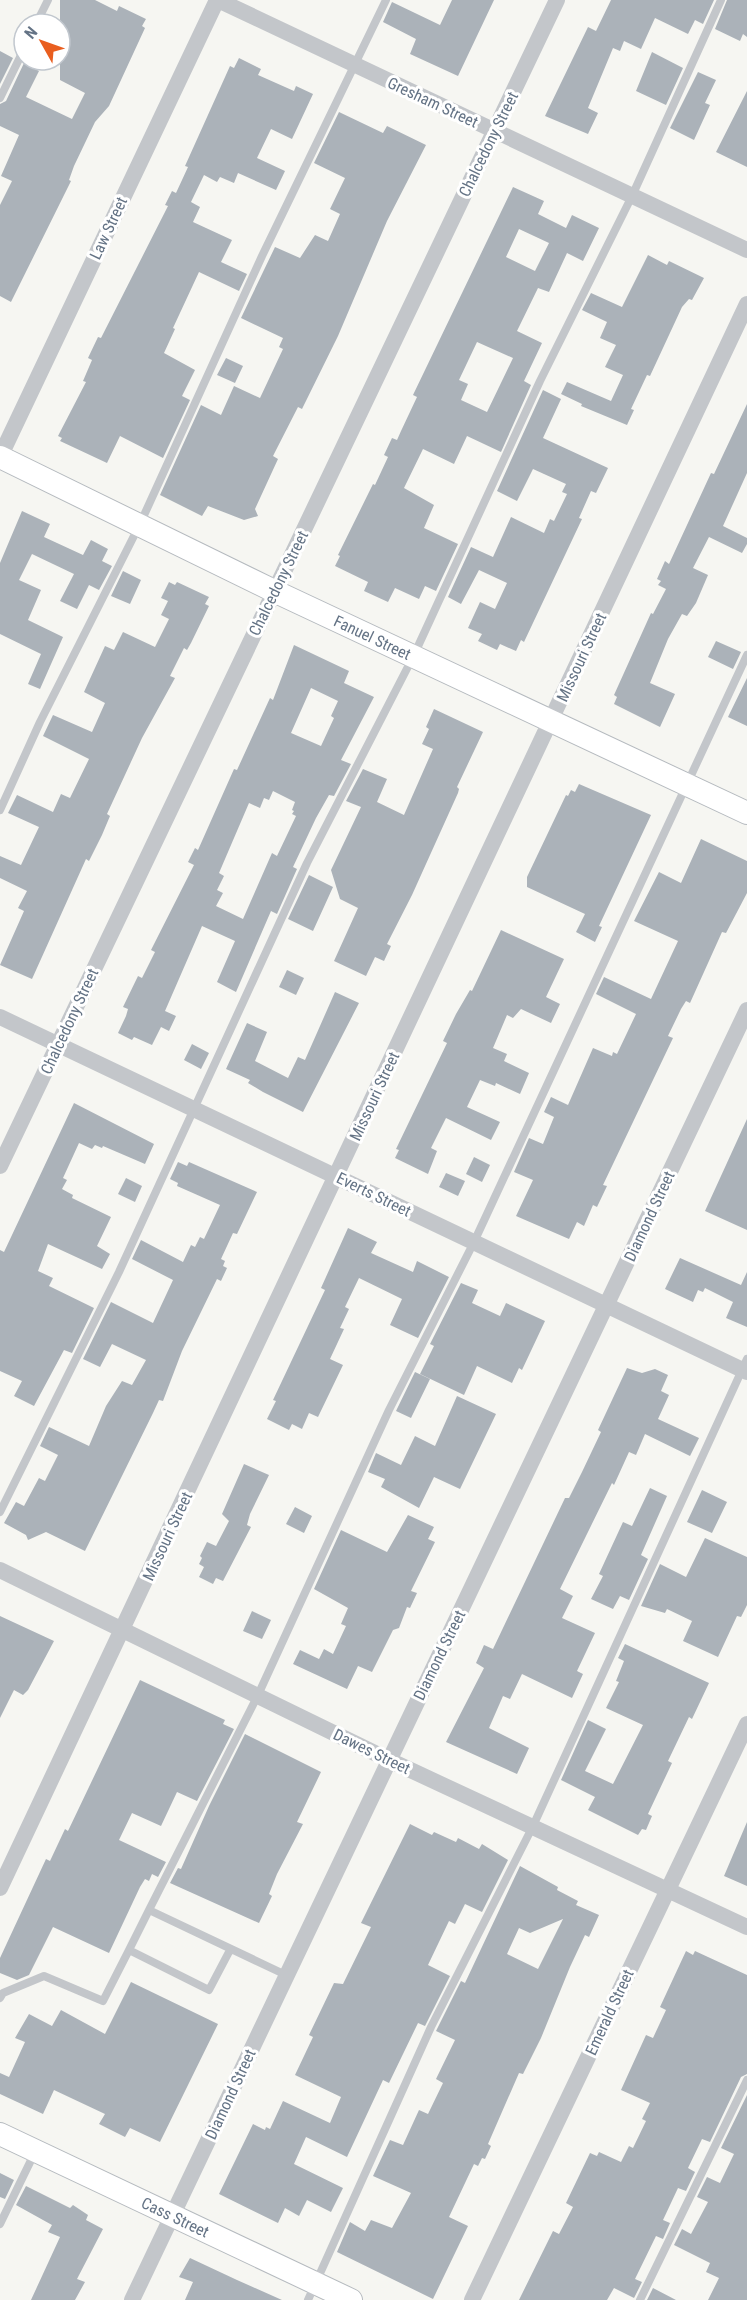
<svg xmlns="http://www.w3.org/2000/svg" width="747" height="2300" viewBox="0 0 747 2300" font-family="'Roboto Condensed',sans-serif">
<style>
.building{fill:#abb2b9;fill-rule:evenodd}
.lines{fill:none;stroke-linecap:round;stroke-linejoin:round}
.secondary-casing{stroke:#b5babf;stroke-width:24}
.lane{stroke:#c3c6ca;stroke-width:8}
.street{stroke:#c3c6ca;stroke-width:16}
.secondary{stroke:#fff;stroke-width:22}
.labels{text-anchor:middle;stroke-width:6;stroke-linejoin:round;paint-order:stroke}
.street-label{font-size:16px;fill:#647385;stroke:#fff}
</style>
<rect width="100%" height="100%" fill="#f6f6f2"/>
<!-- building -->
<path class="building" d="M60,0H95L117,11L119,6L146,19L142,26L145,28L109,106L95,122L74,166L69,180L71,181L11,302L0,296V205L12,181L1,176L19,135L0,126V104L6,101L24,63L39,71L26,97L72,119L85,93L60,80Z
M452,0H494L458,76L410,54L416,39L383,22L392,2L440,25Z
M611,0H714L703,24L695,20L688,34L655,18L641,49L624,41L620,51L613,48L588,108L598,113L588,134L545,116L588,27L596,31Z
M727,0H747V37L743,34L740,41L715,29Z
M0,51L13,58L0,84Z
M652,52L683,68L666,105L636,91Z
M239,58L261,69L258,75L294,91L296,86L313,94L292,139L271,129L257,158L285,171L276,190L238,173L234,183L220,177L217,182L204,175L191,202L200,207L193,222L232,240L221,262L247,274L239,291L199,272L173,328L175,329L164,353L195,370L182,396L190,400L163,458L120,436L107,463L60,441L62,438L58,436L86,382L83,381L92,360L88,358L98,337L101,338L168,206L165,205L172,191L176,193L188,167L185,166L230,66L234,68Z
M698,72L716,80L705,103L710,105L694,140L670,128Z
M747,91V167L716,152Z
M339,112L383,133L387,126L426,145L387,221L338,336L302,409L298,407L273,456L278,459L255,509L258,516L244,520L208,506L202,516L160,495L201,405L221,415L234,386L260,398L283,349L279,347L283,338L241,318L275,247L300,258L315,235L328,241L340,214L330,209L345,178L314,163Z
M513,187L544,201L538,214L566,228L572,215L599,228L583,261L567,253L549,292L538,288L517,331L542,343L524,381L531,385L501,452L467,436L454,464L423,449L404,488L434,505L424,528L458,544L436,591L425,586L419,599L395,588L388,602L364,591L368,582L335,566L340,556L338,555L373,484L375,485L388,457L384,455L392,438L397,440L401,431L417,397L413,395ZM519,229L549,243L535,271L506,257ZM477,342L513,358L487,412L461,400L468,384L459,380Z
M648,255L667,265L669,261L704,278L692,300L689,299L682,307L650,376L647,375L631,409L634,410L627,425L581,406L582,404L561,394L567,382L611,401L623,375L605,367L616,345L600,338L607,322L582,310L591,293L622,307Z
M226,358L243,366L235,383L217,375Z
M543,390L561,399L543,438L608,468L596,493L591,491L579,518L582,519L524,642L521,640L516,651L500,644L497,650L478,641L482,634L468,628L480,602L495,609L507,583L479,570L461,604L448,597L471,547L493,557L511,517L544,533L550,519L554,521L567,494L562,492L566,484L533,469L517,501L497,491Z
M747,404V473L723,526L747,538V544L742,553L709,537L693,568L708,575L696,603L687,616L682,614L668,639L650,683L675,694L660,727L614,704L617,697L614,695L651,613L653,614L666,589L658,585L661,581L657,579L665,561L669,564L711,473L714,474Z
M22,511L50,524L44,537L83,555L91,540L108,549L102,561L112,566L99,590L89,585L77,609L60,601L74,574L32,554L19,580L41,590L28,620L63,637L40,689L28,684L41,654L0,634V563Z
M123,571L141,580L130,604L111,596Z
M169,582L175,585L177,582L209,597L205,604L209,606L191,643L187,650L184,648L170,676L175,678L142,738L107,814L110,816L102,835L89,861L86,859L32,979L0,965L24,911L18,908L27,891L0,878V856L21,865L39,827L8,813L17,795L53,812L61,794L70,798L89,759L43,736L53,715L92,732L105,703L84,692L105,646L114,650L123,632L155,647L169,619L161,615L168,601L161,598Z
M716,641L741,652L733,669L708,657Z
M294,645L349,671L344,683L374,697L341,760L351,764L334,796L329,795L316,818L293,867L297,869L277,914L271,911L236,992L217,982L235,941L202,926L165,1011L176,1016L169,1031L161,1027L152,1045L134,1037L132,1040L118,1033L126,1016L128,1009L123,1007L138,976L142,978L155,952L151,950L194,865L188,862L195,848L198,850L234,769L237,770L270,698L273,700ZM311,688L338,701L331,716L334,718L321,746L291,733ZM273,791L295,802L292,810L294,811L292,814L296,816L277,856L272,853L243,919L216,906L223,893L217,890L224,876L219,873L249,803L260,808L264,798L269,800Z
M747,678V726L728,717Z
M434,709L483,732L457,787L459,789L458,793L412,895L387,944L391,946L384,961L375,957L366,976L334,961L358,908L340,899L331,870L361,807L346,801L363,769L387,779L377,802L404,815L433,749L422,744L429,729L426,727Z
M579,784L651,815L599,926L602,927L595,942L576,932L585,914L527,887V877L566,795L568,796L571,790L575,792Z
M701,839L747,861V893L726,933L722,932L690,1003L686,1001L681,1009L668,1036L673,1038L603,1185L607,1186L597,1207L593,1205L584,1226L577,1222L569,1239L516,1216L533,1180L514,1172L529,1138L543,1144L554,1117L544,1112L551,1097L568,1105L593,1048L612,1056L613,1052L617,1054L636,1014L596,994L604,977L651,999L678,941L634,921L659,872L681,883Z
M309,875L333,887L313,931L288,919Z
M501,930L564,959L546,997L560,1004L551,1023L521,1009L513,1018L507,1015L493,1048L507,1054L504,1061L529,1073L520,1094L496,1083L495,1086L480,1080L467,1107L500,1122L491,1140L446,1118L431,1148L437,1151L428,1174L395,1158L399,1150L396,1149L447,1043L443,1041L456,1014L470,990L472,991Z
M287,970L304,978L296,995L279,987Z
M335,992L359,1003L303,1112L263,1092L248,1083L250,1080L226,1069L247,1023L267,1032L255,1061L288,1078L298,1057L305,1060Z
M192,1044L209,1053L201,1069L184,1060Z
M74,1103L154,1144L145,1164L103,1146L102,1148L95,1145L92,1149L79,1143L63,1178L67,1180L62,1189L73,1195L72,1198L111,1217L97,1246L110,1254L102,1269L48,1244L38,1271L53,1278L49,1286L94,1308L72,1353L64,1350L34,1406L14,1396L22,1381L0,1371V1250L4,1252Z
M747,1119V1230L705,1211Z
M474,1157L490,1165L482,1182L466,1174Z
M178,1162L187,1166L189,1162L257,1192L237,1234L233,1233L221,1259L225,1261L223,1266L227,1268L221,1281L217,1279L182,1351L163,1401L159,1400L153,1413L85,1551L46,1532L28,1540L26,1535L4,1523L16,1502L24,1506L39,1478L45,1481L58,1455L40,1446L49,1427L89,1446L106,1406L122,1381L132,1385L146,1360L112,1344L100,1367L83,1359L111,1302L153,1323L173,1280L132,1259L141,1240L183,1262L191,1245L195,1247L200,1237L204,1239L220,1205L177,1186L178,1183L170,1179Z
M446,1173L465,1181L458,1196L439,1187Z
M126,1178L142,1186L135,1202L118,1194Z
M348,1228L377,1242L371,1253L413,1272L417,1261L449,1277L418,1338L390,1325L402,1299L359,1278L345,1307L349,1309L340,1328L344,1329L330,1359L343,1365L318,1417L309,1413L302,1429L292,1424L289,1430L267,1419L276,1401L273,1400L325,1290L321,1288Z
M680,1258L741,1285L747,1272V1327L726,1318L733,1302L705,1288L703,1292L698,1290L693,1302L665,1289Z
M461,1283L478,1290L472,1303L500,1316L506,1303L545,1321L522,1370L519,1368L512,1383L477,1366L464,1395L420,1374L434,1346L430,1344Z
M627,1368L642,1373L655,1369L668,1375L661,1391L669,1395L658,1419L699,1438L690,1456L645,1434L636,1455L629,1452L614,1485L612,1483L560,1589L573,1596L562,1618L595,1633L577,1671L583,1674L572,1698L522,1674L510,1699L503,1696L489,1728L529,1748L517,1774L446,1742L484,1668L476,1663L484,1645L493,1649L565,1498H569L582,1472L601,1432L598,1430Z
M415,1372L430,1379L411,1418L396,1411Z
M457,1396L496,1414L460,1489L434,1477L419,1508L381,1487L385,1479L368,1472L376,1453L401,1465L415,1436L435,1446Z
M244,1464L269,1475L250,1514L247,1525L251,1527L223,1581L216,1578L213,1584L199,1577L204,1567L199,1564L202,1558L200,1556L207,1542L216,1546L229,1521L222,1514Z
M650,1488L667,1496L641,1555L648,1559L629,1600L620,1596L613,1609L591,1599L603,1576L599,1574L623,1522L632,1526Z
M702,1490L727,1502L712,1533L687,1522Z
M295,1507L312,1516L304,1533L286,1524Z
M408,1515L434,1527L428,1539L435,1542L411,1591L417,1593L410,1608L407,1607L399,1628L393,1630L372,1672L358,1666L347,1689L293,1664L300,1650L319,1659L324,1649L333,1654L346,1626L341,1624L348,1608L314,1589L341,1530L387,1552Z
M705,1538L747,1557V1605L741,1617L737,1616L718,1657L683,1641L692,1621L667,1609L665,1613L641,1606L660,1564L686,1577Z
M252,1611L271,1620L262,1639L243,1631Z
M0,1616L54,1641L28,1690L23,1695L14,1690L0,1718Z
M625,1644L709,1683L692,1719L689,1717L668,1761L672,1763L648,1814L652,1816L646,1830L642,1829L638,1835L588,1810L595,1797L561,1780L588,1720L606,1729L585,1771L613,1784L643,1725L606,1708L619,1682L616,1681L624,1661L618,1658Z
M140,1680L225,1720L223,1724L234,1729L197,1801L177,1792L161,1826L132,1813L119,1840L166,1862L158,1877L152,1874L149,1881L145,1879L140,1887L109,1953L53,1927L29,1975L17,1980L0,1973V1958L46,1859L50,1861L65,1829L68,1831Z
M245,1734L321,1772L297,1822L303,1824L277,1874L269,1894L272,1896L259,1923L170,1883L178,1868L181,1869L209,1806Z
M747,1822V1886L724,1876Z
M410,1824L432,1835L434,1832L456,1842L458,1838L479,1849L482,1844L508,1860L482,1912L465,1904L455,1924L449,1921L428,1965L450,1976L425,2026L418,2023L389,2083L383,2080L347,2157L306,2137L294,2164L343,2188L331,2212L307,2200L299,2216L285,2208L278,2223L219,2194L253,2124L265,2130L266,2127L270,2129L283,2101L330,2123L341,2097L295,2075L313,2037L309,2035L334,1983L343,1984L371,1927L361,1923Z
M520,1866L558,1887L557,1890L578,1901L576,1905L599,1915L589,1937L585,1935L570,1967L541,2038L523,2074L519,2073L488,2144L491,2146L485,2159L482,2158L478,2166L474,2164L449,2217L468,2226L433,2299L337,2252L350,2222L365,2231L371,2220L392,2228L411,2193L373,2176L390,2140L403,2145L419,2110L428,2114L443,2083L436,2079L455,2040L436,2031L461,1981L465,1983ZM563,1919L538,1969L507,1954L519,1928L530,1933Z
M686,1951L693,1955L695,1951L747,1975V2074L741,2077L710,2142L702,2139L688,2168L695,2172L686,2191L678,2188L663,2220L670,2223L663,2239L656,2236L635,2279L642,2282L634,2298L614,2288L607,2300H519L553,2231L559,2234L573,2207L566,2203L590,2153L597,2156L599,2152L621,2162L629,2146L633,2148L646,2121L642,2119L650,2103L621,2090L646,2035L653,2038L666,2010L660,2007Z
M131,1982L218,2024L160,2142L130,2128L125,2137L99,2124L105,2114L54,2090L43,2114L0,2094V2073L9,2077L25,2042L15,2038L29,2014L52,2026L61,2010L105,2034Z
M747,2095V2300H708L719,2278L706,2272L710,2263L674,2245L682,2229L691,2234L708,2202L697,2197L707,2177L720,2183L734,2154L721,2148Z
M0,2173L14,2180L5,2199L0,2197Z
M26,2186L70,2208L73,2205L88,2215L86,2220L103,2229L77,2279L85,2282L75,2300H31L60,2237L48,2232L52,2225L16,2205Z
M190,2258L237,2280L282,2300H185L193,2282L179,2277Z
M653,2288L676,2300H647Z"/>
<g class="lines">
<defs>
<g id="secondary">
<path id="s1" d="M0,457L274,591L747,813"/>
<path id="s2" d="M0,2134L351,2300"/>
</g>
</defs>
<!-- secondary casing -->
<use href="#secondary" class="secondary-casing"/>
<!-- lane -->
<path class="lane" d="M36,24L48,0
M0,98L24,49
M0,810L40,722L140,524L262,256L386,0
M0,1512L119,1272L307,863L414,655L540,381L632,196L721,0
M129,1950L149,1910
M286,1975L149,1910L258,1695L389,1410L474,1242L747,655
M0,1998L3,1993L44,1976L103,2001L129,1950L209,1990L230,1950
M0,2224L35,2152
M308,2300L431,2027L533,1826L747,1359
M640,2300L747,2080"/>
<!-- street -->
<path class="street" d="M218,0L747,250
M0,457L217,0
M0,1017L747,1372
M0,1166L557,0
M0,1570L389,1760L747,1927
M0,1888L747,304
M132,2300L747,1010
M472,2300L747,1724"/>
<!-- secondary -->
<use href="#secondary" class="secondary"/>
</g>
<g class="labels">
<!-- street labels -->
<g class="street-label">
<text transform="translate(433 102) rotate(25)" y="6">Gresham Street</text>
<text transform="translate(488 144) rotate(-64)" y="6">Chalcedony Street</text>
<text transform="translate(108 228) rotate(-65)" y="6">Law Street</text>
<text transform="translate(278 583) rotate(-64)" y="6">Chalcedony Street</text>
<text dy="6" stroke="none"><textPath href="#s1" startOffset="414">Fanuel Street</textPath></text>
<text transform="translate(581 657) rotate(-65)" y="6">Missouri Street</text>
<text transform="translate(69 1021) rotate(-65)" y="6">Chalcedony Street</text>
<text transform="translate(374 1096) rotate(-65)" y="6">Missouri Street</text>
<text transform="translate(374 1194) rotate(26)" y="6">Everts Street</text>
<text transform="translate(649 1216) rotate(-65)" y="6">Diamond Street</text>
<text transform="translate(167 1536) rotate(-65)" y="6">Missouri Street</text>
<text transform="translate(439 1655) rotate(-64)" y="6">Diamond Street</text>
<text transform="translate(372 1751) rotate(26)" y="6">Dawes Street</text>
<text transform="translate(609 2012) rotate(-65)" y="6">Emerald Street</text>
<text transform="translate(230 2094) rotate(-65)" y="6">Diamond Street</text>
<text dy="6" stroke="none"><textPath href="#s2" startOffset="194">Cass Street</textPath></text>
</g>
</g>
<!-- north arrow -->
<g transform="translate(42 42) rotate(310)"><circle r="28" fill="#ffffff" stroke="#c1c7ce" stroke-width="1.5"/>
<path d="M0-4.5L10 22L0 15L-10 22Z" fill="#e95e1f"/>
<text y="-9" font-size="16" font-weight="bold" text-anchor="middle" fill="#647385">N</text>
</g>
</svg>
